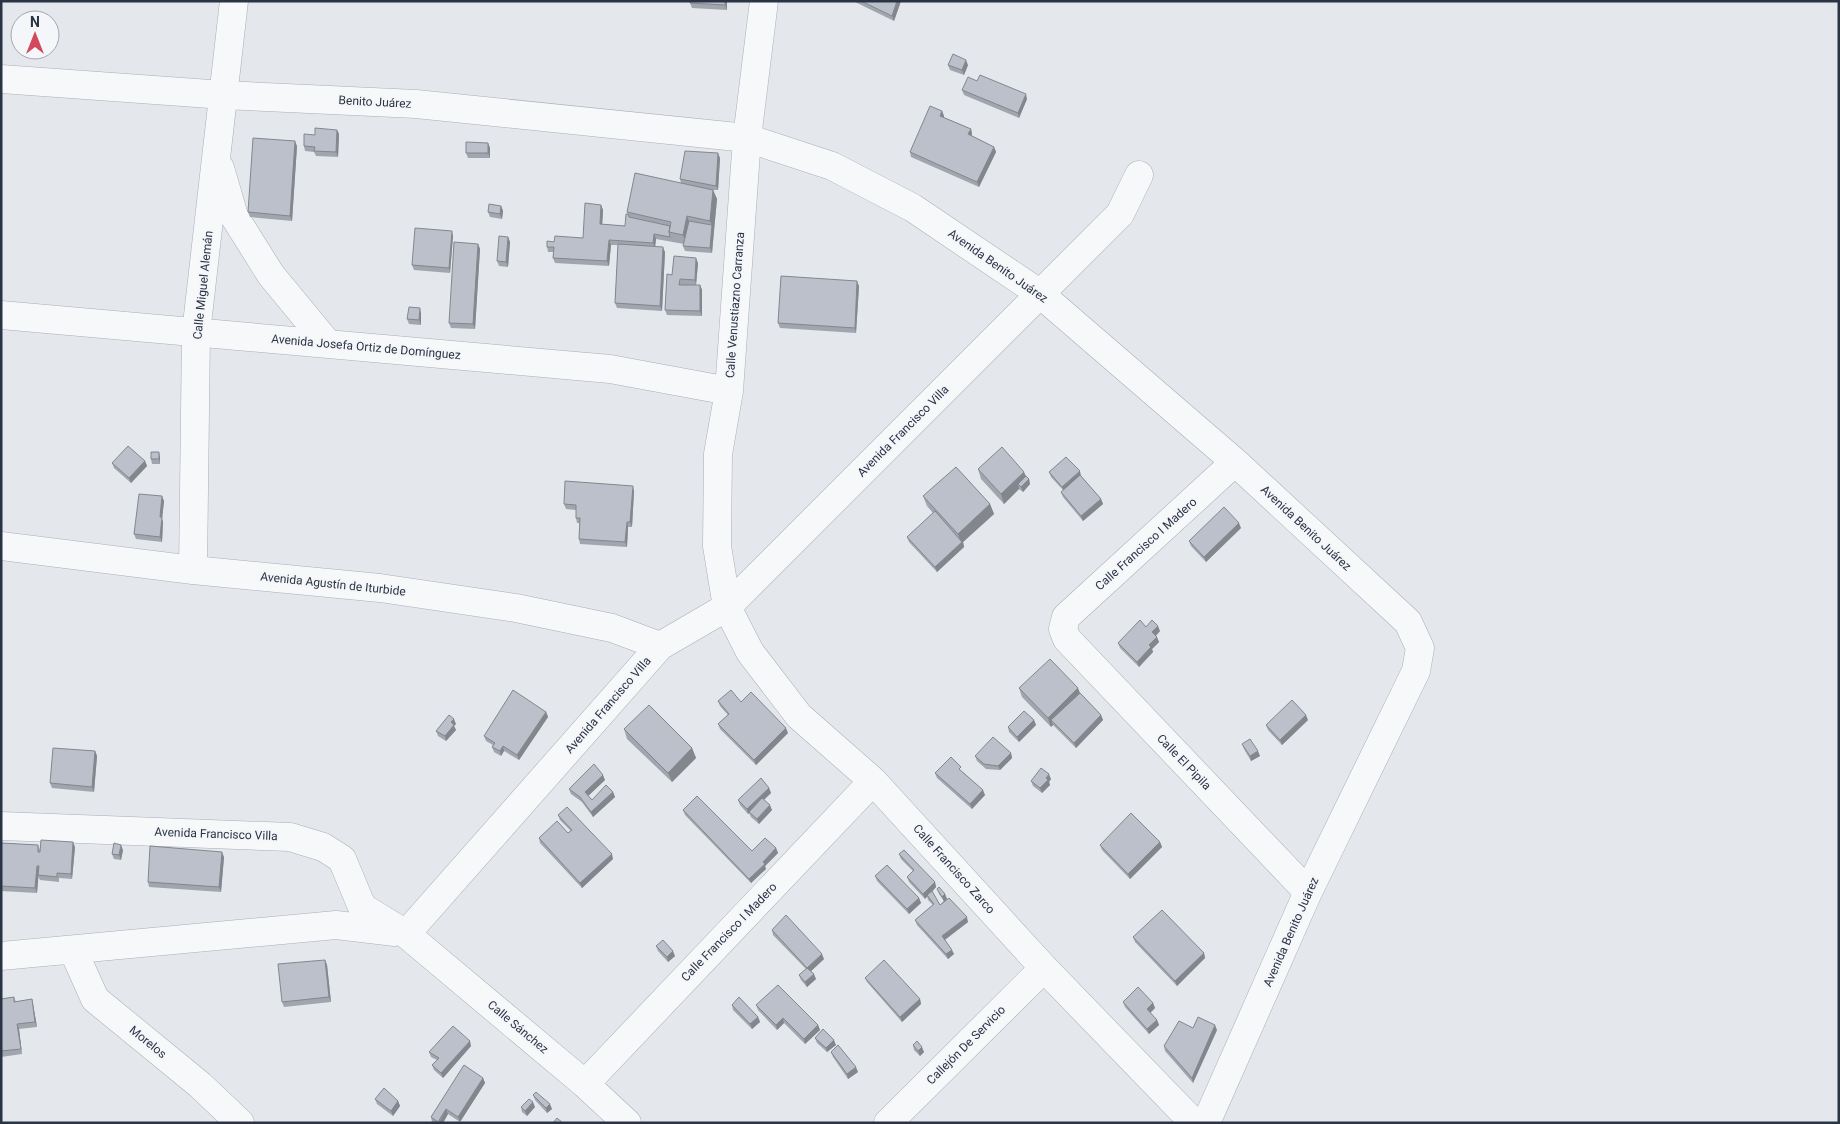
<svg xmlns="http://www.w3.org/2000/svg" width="1840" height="1124" viewBox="0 0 1840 1124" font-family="Roboto,sans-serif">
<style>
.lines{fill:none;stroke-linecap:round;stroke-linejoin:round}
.minor-casing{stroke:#a9aeb7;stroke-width:29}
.minor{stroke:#f7f8fa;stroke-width:28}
.wall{fill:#a1a5ae}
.shaded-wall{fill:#83868d}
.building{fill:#bbc0ca;stroke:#83868d}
.labels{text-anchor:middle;stroke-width:4;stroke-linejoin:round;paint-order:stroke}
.street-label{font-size:12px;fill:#2b3445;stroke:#f4f6f9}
</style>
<rect width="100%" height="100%" fill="#e4e7ec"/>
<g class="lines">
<defs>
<path id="minor" d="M764,1L747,138L729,391L718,454L717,546L727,607L750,652L799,716L873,781L1044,968L1194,1123
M1,79L224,95L416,104L747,138L832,166L913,208L1039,293L1235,462L1408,622L1420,648L1416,671L1308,892L1206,1123
M220,168L234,216L271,275L328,344
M1,315L610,369L729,391
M1235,462L1066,617L1063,629L1067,639L1308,892
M1,546L193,570L380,588L516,608L612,628L660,646
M193,570L196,333L234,1
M1,826L290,837L323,847L342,859L362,907L406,934L585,1084L627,1123
M406,934L660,646L727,607L1120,214L1139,175
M73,950L95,999L200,1085L240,1123
M1,956L336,925L395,932
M585,1084L873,781
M888,1123L1044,968"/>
</defs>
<!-- minor casing -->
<use href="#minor" class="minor-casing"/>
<!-- minor -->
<use href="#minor" class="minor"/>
</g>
<!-- wall -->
<path class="wall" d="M727,1V10L692,8L690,3Z
M853,1H901L894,21Z
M948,65H968L964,75L950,70Z
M962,90L1027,99L1019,118L964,95Z
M942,111L944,116L943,117L971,129L972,134V136L994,147L996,152L979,187L911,157L910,152Z
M337,130L339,134L338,157L316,156L314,152L305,151L304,146L315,135Z
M488,143L490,148V158H468L466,153Z
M297,146L292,221L250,217L248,212Z
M720,158L718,190H713L717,199L712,253L685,251L683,246L684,244L656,239L655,247L665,252L662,311L617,308L615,303L618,245H611L609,266L555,263L553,258V252H548L547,247L554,242L583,238L601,205L603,210L602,224L625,226L628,214L627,212L681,183L680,179Z
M501,206L503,211L502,219L490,217L488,212Z
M453,236L450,273L414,270L412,265Z
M508,237L510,242L508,267L499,266L497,261Z
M478,244L480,249L475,329L451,328L449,323Z
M698,263L696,285H700L702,290V316L667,315L665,310L672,275Z
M859,286L856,333L780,328L778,323Z
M421,313V325L409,324L407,319Z
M160,457V464H152L151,459Z
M145,461L147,466L131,483L114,468L112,463Z
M978,469L1026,476L1029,479L1030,484L1023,492L1019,489L1004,504L981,479Z
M1049,472L1081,476L1101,499L1103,504L1083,521L1063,497L1061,492L1063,490L1051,477Z
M634,491L632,527H628L627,547L580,544L579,539L580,523H577L576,518V510L566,509L564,504Z
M923,496L990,504L994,514L963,542L964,547L937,572L909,542L907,537L933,513L927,506Z
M164,501L162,519L163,522L162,542L136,539L134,534Z
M1241,528L1206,562L1191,546L1189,541Z
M1146,627L1160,631L1156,636L1159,642L1152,649L1153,652L1139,667L1120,648L1118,643Z
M1019,688L1080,693L1101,715L1103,720L1076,748L1053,725L1051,727L1022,697Z
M718,701L741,702L788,733L756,765L720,729L718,724L728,715L720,706Z
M546,712L548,717L519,760L504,751L501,756L494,752L492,747L493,745L486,741L484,736Z
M1034,720L1036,725L1019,742L1009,732L1008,727Z
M1308,720L1282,745L1268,730L1266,725Z
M456,724L454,726L456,730L446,741L438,736L436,731Z
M624,729L692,748L696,758L672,782L627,739Z
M1242,744L1260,756L1251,761L1244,749Z
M95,751L97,756L94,792L52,788L50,783Z
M1011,753L1012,758L1000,770L986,769L977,761L975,756Z
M963,772L985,795L972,809L937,778L935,773Z
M1051,779L1049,782L1050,785L1042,793L1033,786L1031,781Z
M605,780L588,796L592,800L613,792L615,797L593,817L582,802L571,794L569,789Z
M769,788L771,793L764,800L772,810L759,824L751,817L749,813L748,814L740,805L738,800Z
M683,810L752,851L776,848L778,853L765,866L766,869L751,883L685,815Z
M558,815L613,859L582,888L540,843L539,838L568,833L571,831L560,820Z
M1160,842L1162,847L1130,879L1102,850L1100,845Z
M1,843L38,845L40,850L75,847L72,879L59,878V882L40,880L38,876L37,893L1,891Z
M123,850L121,860L114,859L112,854Z
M899,854L935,882L936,887L932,892L940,905L944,901L939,894L937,889L945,894L947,899L968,922L945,940L954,954L948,959L917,925L915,920L933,905L928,900L927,896L925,899L909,882L907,877L913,871L901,859Z
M224,857L221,892L149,887L148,882Z
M875,876L919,898L921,903L909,914L877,881Z
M772,930L824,959L811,971L816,979L807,987L801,980L799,975L806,969L773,935Z
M1133,937L1204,953L1205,958L1177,986L1135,942Z
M656,946L675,956L668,962L658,951Z
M325,960L327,965L331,1002L284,1007L282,1002Z
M865,978L920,999L921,1004L902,1022L867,982Z
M14,997L16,1002L32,999L33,1004L37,1027L19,1029L22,1054L1,1057V999Z
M1123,1002L1153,1003L1155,1008L1150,1013L1157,1020L1159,1025L1149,1034L1125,1007Z
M732,1005L758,1017L760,1022L752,1029L733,1010Z
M756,1005L818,1025L820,1030L805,1044L784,1023L777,1030L758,1010Z
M1193,1028L1217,1030L1193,1083L1165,1051L1164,1046Z
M815,1038L836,1045L827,1052L817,1043Z
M913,1045L924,1052L920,1056L914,1050Z
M471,1046L443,1078L434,1070L432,1065L437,1060L431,1057L429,1052Z
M831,1052L858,1072L848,1079L833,1057Z
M483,1078L485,1083L460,1122L448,1114L443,1123H434L432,1122L431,1117Z
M533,1095L552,1109L547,1113L535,1100Z
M375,1099L398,1101L400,1106L393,1116L377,1104Z
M521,1107H535L527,1116L522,1112Z"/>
<!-- shaded-wall -->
<path class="shaded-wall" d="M725,1H727V10L725,5Z
M897,1H901L894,21L892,16Z
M966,60L968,65L964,75L962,70Z
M1026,94L1027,99L1019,118L1018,113Z
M942,111L944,116L942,121L940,116Z
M971,129L972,134L970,139L968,134Z
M337,130L339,134L338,157L336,152Z
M295,141L297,146L292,221L290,216Z
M488,143L490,148V158L488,153Z
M994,147L996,152L979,187L977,182Z
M718,153L720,158L718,190L716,186Z
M713,190L717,199L714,230L710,221Z
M601,205L603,210L602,229L600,224Z
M501,206L503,211L502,219L500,214Z
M687,216L691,226L687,245L683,235Z
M712,225L714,230L712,253L710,248Z
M452,231L453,236L450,273L449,268Z
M654,234L656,239L655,248L653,243Z
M508,237L510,242L508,267L506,262Z
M609,240L611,245L609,266L607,261Z
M478,244L480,249L475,329L473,324Z
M663,247L665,252L662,311L660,306Z
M696,258L698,263L696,285L695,280Z
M857,281L859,286L856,333L855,328Z
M700,285L702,290V316L700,311Z
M420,308L421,313V325L419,320Z
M159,452L160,457V464L159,459Z
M145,461L147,466L131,483L129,478Z
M1080,471L1081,476L1064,492L1062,487Z
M1024,472L1028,480L1029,479L1030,484L1023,492L1021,487L1018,484L1019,489L1004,504L1001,494Z
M633,486L634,491L632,527L630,522Z
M162,496L164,501L162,519L163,522L162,542L160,537V517Z
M1101,499L1103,504L1083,521L1081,516Z
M990,504L994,514L963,542L964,547L937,572L935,567L961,543L958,534Z
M627,522L628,527L627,547L625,542Z
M1239,523L1241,528L1206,562L1204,557Z
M1158,626L1160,631L1154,637L1152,632Z
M1157,637L1159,642L1152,649L1153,652L1139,667L1137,662L1149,645Z
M1078,688L1082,698L1051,720L1053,725L1051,727L1048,718Z
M546,712L548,717L519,760L517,755Z
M1101,715L1103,720L1076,748L1074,743Z
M1306,715L1308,720L1282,745L1280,740Z
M454,719L456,724L454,726L456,730L446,741L445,736L451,722Z
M1034,720L1036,725L1019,742L1017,737Z
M786,728L788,733L756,765L754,760Z
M503,746L504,751L501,756L500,751Z
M692,748L696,758L672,782L668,773Z
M95,751L97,756L94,792L92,787Z
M1258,751L1260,756L1251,761L1250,756Z
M1011,753L1012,758L1000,770L998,766Z
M1049,774L1051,779L1049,782L1050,785L1042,793L1040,788Z
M603,775L605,780L587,797L585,792Z
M769,788L771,793L748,814L747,809Z
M983,790L985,795L972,809L970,804Z
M613,792L615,797L593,817L591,812Z
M770,805L772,810L759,824L757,819Z
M73,842L75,847L72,879L71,874Z
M1160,842L1162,847L1130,879L1128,874Z
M121,845L123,850L121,860L119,855Z
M776,848L778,853L765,866L766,869L751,883L749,879L763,862Z
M222,852L224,857L221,892L219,887Z
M612,854L613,859L582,888L580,883Z
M37,866L39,871L37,893L35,888Z
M935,882L936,887L925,899L923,894Z
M945,894L947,899L944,902L942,897Z
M919,898L921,903L909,914L907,909Z
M967,917L968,922L943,941L942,936Z
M952,950L954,954L948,959L946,954Z
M673,951L675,956L668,962L667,957Z
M1204,953L1205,958L1177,986L1175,981Z
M822,954L824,959L809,973L807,968Z
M325,960L327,965L331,1002L329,997Z
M814,974L816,979L807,987L805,982Z
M32,999L33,1004L37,1027L35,1022Z
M920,999L921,1004L902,1022L900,1017Z
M1153,1003L1155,1008L1149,1014L1147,1009Z
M758,1017L760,1022L752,1029L750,1024Z
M783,1018L784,1023L777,1030L776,1025Z
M1157,1020L1159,1025L1149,1034L1147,1029Z
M17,1024L19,1029L22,1054L21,1049Z
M818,1025L820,1030L805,1044L804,1039Z
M1215,1025L1217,1030L1193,1083L1192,1078Z
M834,1040L836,1045L827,1052L826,1048Z
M470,1041L471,1046L443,1078L441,1073Z
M922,1047L924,1052L920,1056L918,1051Z
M856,1067L858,1072L848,1079L847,1074Z
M483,1078L485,1083L460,1122L458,1117Z
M398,1101L400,1106L393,1116L391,1111Z
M533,1102L535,1107L527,1116L525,1111Z
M550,1104L552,1109L547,1113L546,1108Z
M446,1109L448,1114L443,1123H439Z"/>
<!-- building -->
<path class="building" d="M690,1H725V5L690,3Z
M861,1H897L892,16Z
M953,54L966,60L962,70L948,65Z
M980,75L1026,94L1018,113L962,90L968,77L977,81Z
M930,106L942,111L940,116L971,129L968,134L994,147L977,182L910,152Z
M315,128L337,130L336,152L314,151L315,147L304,146V134L315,135Z
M253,138L295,141L290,216L248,212Z
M466,142L488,143V153H466Z
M685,151L718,153L716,186L680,179Z
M635,173L713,190L710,221L687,216L683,235L669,232L671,222L627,212Z
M585,203L601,205L600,224L625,226L626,214H628L629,217L670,226L669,232L670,237L654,234L653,243L609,240L607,261L553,258L554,247H547V241L554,242L555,236L583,238Z
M489,204L501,206L500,214L488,212Z
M689,221L712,225L710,248L683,246Z
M415,228L452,231L449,268L412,265Z
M499,236L508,237L506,262L497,261Z
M454,242L478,244L473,324L449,323Z
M618,244L663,247L660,306L615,303Z
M674,256L696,258L695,280L680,279L679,285H700V311L665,310L667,274L672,275Z
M781,276L857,281L855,328L778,323Z
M409,307L420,308L419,320L407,319Z
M128,446L145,461L129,478L112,463Z
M1002,447L1024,472L1001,494L978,469Z
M151,452H159V459H151Z
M1066,457L1080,471L1062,487L1049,472Z
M956,467L990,504L958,534L923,496Z
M1080,475L1101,499L1081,516L1061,492Z
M1026,476L1029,479L1021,487L1018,484Z
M565,481L633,486L630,522H627L625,542L579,539L580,518H576V505L564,504Z
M139,494L162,496L160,517H162L160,537L134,534Z
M1224,507L1239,523L1204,557L1189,541Z
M935,511L962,542L935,567L907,537Z
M1140,620L1146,627L1152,620L1158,626L1152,632L1157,637L1149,645L1151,647L1137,662L1118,643Z
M1050,659L1078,688L1048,718L1019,688Z
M513,690L546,712L517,755L503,746L500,751L492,747L495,743L484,736Z
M731,690L741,702L751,692L786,728L754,760L718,724L729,714L718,701Z
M1080,693L1101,715L1074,743L1051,720Z
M1292,700L1306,715L1280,740L1266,725Z
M649,705L692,748L668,773L624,729Z
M1024,711L1034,720L1017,737L1008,727Z
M449,715L454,719L451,722L454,725L445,736L436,731Z
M993,737L1011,753L998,766L984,764L975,756Z
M1250,739L1258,751L1250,756L1242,744Z
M53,748L95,751L92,787L50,783Z
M951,757L961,767L959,769L983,790L970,804L935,773Z
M594,764L603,775L585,792L592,800L606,785L613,792L591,812L580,797L569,789Z
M1041,768L1049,774L1046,778L1048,780L1040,788L1031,781Z
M761,778L769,788L747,809L738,800Z
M697,796L752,851L765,838L776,848L763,862L765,864L749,879L683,810Z
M762,798L770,805L757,819L749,812Z
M567,807L612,854L580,883L539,838L557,821L568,833L572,830L558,815Z
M1131,813L1160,842L1128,874L1100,845Z
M41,840L73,842L71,874L57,873V877L38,875L39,866H37L35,888L1,886V843L38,845V852H40Z
M114,843L121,845L119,855L112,854Z
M150,846L222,852L219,887L148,882Z
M904,850L935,882L923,894L907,877L914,870L899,854Z
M887,865L919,898L907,909L875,876Z
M939,887L945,894L942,897L937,889Z
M932,891L940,905L949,898L967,917L942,936L952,950L946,954L915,920L934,904L927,895Z
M1162,910L1204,953L1175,981L1133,937Z
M786,915L822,954L807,968L814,974L805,982L799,975L807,968L772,930Z
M663,940L673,951L667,957L656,946Z
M325,960L329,997L282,1002L278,964Z
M884,960L920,999L900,1017L865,978Z
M778,985L818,1025L804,1039L783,1018L776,1025L756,1005Z
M1138,987L1153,1003L1147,1009L1157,1020L1147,1029L1123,1002Z
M14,997V1002L32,999L35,1022L17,1024L21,1049L1,1051V999Z
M739,997L758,1017L750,1024L732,1005Z
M1198,1017L1215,1025L1192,1078L1164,1046L1179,1021L1193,1028Z
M453,1026L470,1041L441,1073L432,1065L439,1058L429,1052Z
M823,1029L834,1040L826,1048L815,1038Z
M917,1041L922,1047L918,1051L913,1045Z
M838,1045L856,1067L847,1074L831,1052Z
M464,1065L483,1078L458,1117L446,1109L438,1122L431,1117Z
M384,1088L398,1101L391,1111L375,1099Z
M536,1092L550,1104L546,1108L533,1095Z
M529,1099L533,1102L525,1111L521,1107Z
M557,1118L563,1123H553Z"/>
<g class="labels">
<!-- street labels -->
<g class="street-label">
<text transform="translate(375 102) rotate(3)" y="4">Benito Juárez</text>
<text transform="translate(998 266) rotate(35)" y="4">Avenida Benito Juárez</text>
<text transform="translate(203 285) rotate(-84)" y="4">Calle Miguel Alemán</text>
<text transform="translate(735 305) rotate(-86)" y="4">Calle Venustiazno Carranza</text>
<text transform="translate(366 347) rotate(5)" y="4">Avenida Josefa Ortiz de Domínguez</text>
<text transform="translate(903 431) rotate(-45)" y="4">Avenida Francisco Villa</text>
<text transform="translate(1306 528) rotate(43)" y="4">Avenida Benito Juárez</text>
<text transform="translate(1146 544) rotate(-42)" y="4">Calle Francisco I Madero</text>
<text transform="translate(333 584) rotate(6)" y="4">Avenida Agustín de Iturbide</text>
<text transform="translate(608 705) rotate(-49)" y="4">Avenida Francisco Villa</text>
<text transform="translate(1184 762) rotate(46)" y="4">Calle El Pipila</text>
<text transform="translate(216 834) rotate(2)" y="4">Avenida Francisco Villa</text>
<text transform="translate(954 869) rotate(48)" y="4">Calle Francisco Zarco</text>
<text transform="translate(729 932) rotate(-46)" y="4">Calle Francisco I Madero</text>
<text transform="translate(1291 932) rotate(-66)" y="4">Avenida Benito Juárez</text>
<text transform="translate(518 1027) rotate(40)" y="4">Calle Sánchez</text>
<text transform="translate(148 1042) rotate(39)" y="4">Morelos</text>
<text transform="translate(966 1045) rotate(-45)" y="4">Callejón De Servicio</text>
</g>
</g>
<!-- border -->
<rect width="1840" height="1124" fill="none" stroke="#2b3445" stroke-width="5"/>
<!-- north arrow -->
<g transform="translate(35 35)"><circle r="24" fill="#f4f6f9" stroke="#a4a8b1"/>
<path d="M0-4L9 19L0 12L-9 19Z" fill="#d1495b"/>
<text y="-8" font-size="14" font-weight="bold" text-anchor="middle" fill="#2b3445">N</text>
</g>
</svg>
